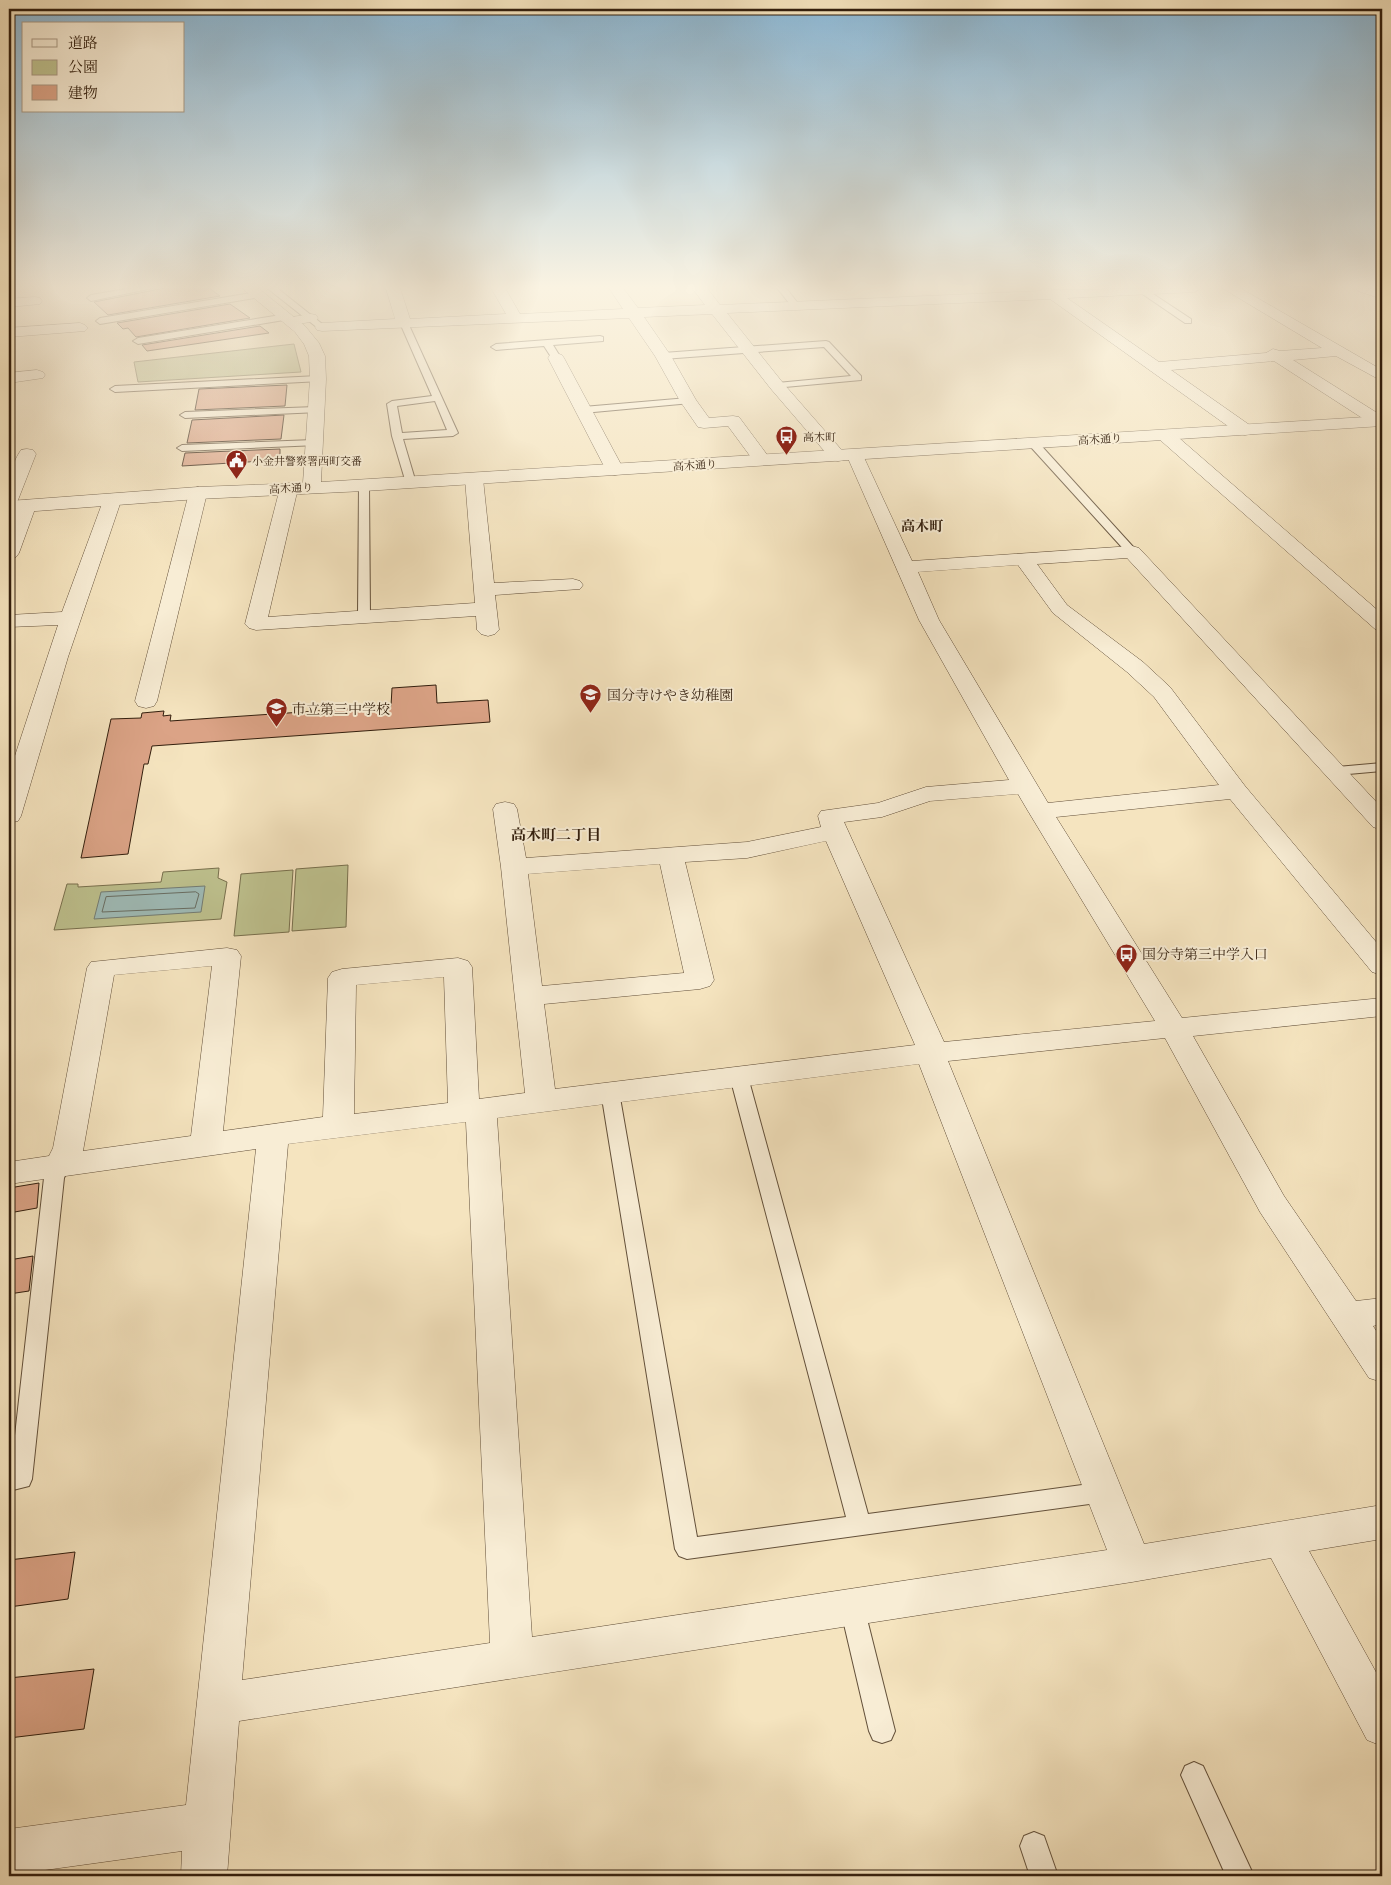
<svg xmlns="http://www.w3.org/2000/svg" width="1391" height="1885" viewBox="0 0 1391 1885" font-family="Alegreya,'Noto Serif JP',serif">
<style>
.green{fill:#bfc390;stroke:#78704e}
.water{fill:#9fbdba;stroke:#737d75}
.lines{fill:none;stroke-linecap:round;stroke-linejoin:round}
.shore{stroke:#686e64;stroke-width:1}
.building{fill:#dba386;stroke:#321e0d}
.service-casing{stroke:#63503a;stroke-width:2}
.minor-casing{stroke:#63503a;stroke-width:1}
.tertiary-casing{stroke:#63503a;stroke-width:1}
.service{fill:#f8edd5;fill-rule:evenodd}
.minor{fill:#f8edd5;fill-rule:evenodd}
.tertiary{fill:#f8edd5;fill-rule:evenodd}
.labels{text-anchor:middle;stroke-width:4;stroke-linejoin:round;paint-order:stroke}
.far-poi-label{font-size:11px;fill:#321e0d;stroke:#f8edd5;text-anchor:start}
.far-street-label{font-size:11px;fill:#321e0d;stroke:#f8edd5}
.far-quarter-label{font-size:14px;font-weight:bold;fill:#321e0d;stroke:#f8edd5}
.poi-label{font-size:14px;fill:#321e0d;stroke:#f8edd5;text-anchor:start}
.neighbourhood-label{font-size:15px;font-weight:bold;fill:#321e0d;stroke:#f8edd5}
</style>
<rect width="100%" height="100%" fill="#f5e4bf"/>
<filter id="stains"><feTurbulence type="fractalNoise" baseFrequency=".004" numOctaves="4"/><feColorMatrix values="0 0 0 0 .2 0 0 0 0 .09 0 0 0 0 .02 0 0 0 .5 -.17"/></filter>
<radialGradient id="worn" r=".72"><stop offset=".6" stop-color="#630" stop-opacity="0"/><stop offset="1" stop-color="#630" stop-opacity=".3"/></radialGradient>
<!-- green -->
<path class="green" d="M294,344L301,372L138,382L134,362Z
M348,865L346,927L292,931L296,869Z
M219,868L218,878L227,882L221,919L54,930L67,884H78V887L161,882L163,872Z
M293,870L289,932L234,936L241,874Z"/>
<!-- water -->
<path class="water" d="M205,886L201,912L94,919L101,892Z"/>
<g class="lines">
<!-- shore -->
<path class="shore" d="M196,892L199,894L195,908L102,912L106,897Z"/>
</g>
<!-- building -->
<path class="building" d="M165,288H209L220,296L108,315L94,302Z
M230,304L250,318L136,337L128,328L123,329L117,323Z
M260,326L269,333L147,351L142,345Z
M287,385L285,406L195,410L199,389Z
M284,415L281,439L187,443L192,420Z
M280,449V460L182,466L185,453Z
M436,685L437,703L488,700L490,722L152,746L148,764H144L128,854L81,858L111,719L141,718L142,713L164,711L163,716L171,715L170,721L391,706L392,688Z
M39,1183L37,1208L9,1213V1188Z
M33,1256L29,1291L9,1294V1260Z
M75,1552L68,1599L9,1607V1560Z
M94,1669L84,1729L9,1738V1678Z"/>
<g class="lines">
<defs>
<path id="service" d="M132,288H153L91,301L87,298L91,295Z
M267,288H277L326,327L322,330L319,329Z
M777,288H786L800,306L799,308H793Z
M1144,288L1191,319V323H1185L1141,293V289Z
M258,292L261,293V297L100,324L96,321L100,318Z
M287,314L290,315V319L138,344L133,341L138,338Z
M404,320L408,323L458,433L453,436L403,439L416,483L411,486L406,483L392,436L387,404L392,401L432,396L400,323ZM435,401L447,430L402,433L397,406Z
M600,336L603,337V341L553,345L561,358L556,361L553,360L544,346L496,350L491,347L496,344Z
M826,341L829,342L861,376V380L774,388V384L777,383L851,376L824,347L663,359L658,356L663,353Z
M318,376L321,377V381L115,392L110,389L115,386Z
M688,398L693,401L691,403L583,413L578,410L583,407Z
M316,407L321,410L319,412L185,418L180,415L185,412Z
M314,440L319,443L318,445L182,451L177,448L182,445Z
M1033,440L1037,441L1136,550L1138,552L1136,554H1128L1029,445L1028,443L1029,441Z
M364,483L369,486L370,617L364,621L358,617L359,486Z
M1382,763V771L1337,775L1332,774L1330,771L1332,768L1337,767Z
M739,1071L745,1073L748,1077L868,1514L1104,1482L1112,1485L1115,1492L1112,1499L1104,1502L687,1559L679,1556L675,1549L601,1092L604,1088L610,1086L616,1088L619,1092L697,1537L846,1517L730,1077L733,1073Z
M60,1159L67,1161L69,1166L64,1178L32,1479L29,1486L9,1491V1472L11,1471L44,1178L53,1161Z
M852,1596L861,1599L864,1607L895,1731L891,1740L882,1743L873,1740L869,1731L840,1607L843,1599Z
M1194,1762L1203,1766L1254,1876H1226L1181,1775L1185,1766Z
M1034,1832L1044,1836L1058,1876H1030L1020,1846L1024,1836Z"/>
<path id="minor" d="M386,288H400L410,319L506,314L491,288H505L520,314L623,309L609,288H623L638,308L705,305L692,288H707L720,305L1041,291L1043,288L1056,290L1202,288L1195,292L1067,298L1159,362L1266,353L1273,349L1280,351L1322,348L1222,288H1240L1382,370V381L1336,356L1293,360L1382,416V425H1373L1274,361L1171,370L1251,426L1254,430L1251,434L1245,435L1239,434L1050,299L727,313L783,383L846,455L849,451L855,450L861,451L912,561L1132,546L1139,548L1382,808V830L1373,827L1127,558L1037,564L1067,605L1143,662L1170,687L1245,786L1382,949V975L1372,972L1230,799L1056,817L1182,1018L1382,998V1016L1193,1036L1284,1196L1356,1301L1382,1298V1324L1373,1326L1382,1340V1382L1369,1378L1260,1212L1165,1038L948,1061L1144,1544L1382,1505V1539L1309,1551L1382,1683V1746L1367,1740L1271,1558L1132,1582L239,1721L227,1876H181L182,1851L9,1875V1829L186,1805L256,1149L9,1184V1162L49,1156L53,1148L87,968L91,962L227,948L237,950L241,956L223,1131L323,1117L328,978L332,972L342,969L458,958L468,961L472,967L479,1099L525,1093L501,867L493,809L496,804L505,802L514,804L517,809L526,858L747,842L821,827L818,816L821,811L878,803L926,787L1009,780L919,620L847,456L844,460L838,461L832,460L771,389L712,314L644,317L671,356L696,400L709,418L733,416L739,417L771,460L768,464L762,465L756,464L728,426L704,428L698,427L680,401L655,356L629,318L322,331L317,330L315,327L317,324L322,323L395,319ZM1018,565L1053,613L1127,672L1154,697L1219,785L1048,803L939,620L918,572ZM1018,794L1028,811L1155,1021L944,1042L844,822L882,817L930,801ZM826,841L915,1045L555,1089L544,1004L700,989L710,986L714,980L685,862L747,858ZM660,864L684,973L542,986L528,874ZM212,966L191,1136L83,1151L114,975ZM444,977L448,1103L354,1114L356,985ZM919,1064L1107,1550L532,1637L497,1118ZM466,1122L490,1643L242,1680L288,1144Z
M1356,288L1382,290V299L1358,291Z
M35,297L40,298L42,301L40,304L9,307V299Z
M311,314L316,315L318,318L316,321L292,325L287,324L285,321L287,318Z
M80,323L85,325L88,328L85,331L9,337V328Z
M556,353L562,355L564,358L624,470L621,474L615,475L609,474L606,470L548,358L550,355Z
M37,370L43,372L45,375L43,378L9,383V373Z
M1165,430L1171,431L1382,614V631L1375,629L1159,439L1156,435L1159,431Z
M27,449L33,450L36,454L18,500L16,504L9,505C9,486 9,467 21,450Z
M474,474L480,475L483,479L494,583L573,579L580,581L583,585L580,589L495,595L499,630L495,634L488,636L481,634L477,630L476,616L256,630L249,628L245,624L280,488L283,484L289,483L295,484L298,488L268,617L475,603L465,479L468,475Z
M198,487L204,489L207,493L157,701L154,706L146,708L138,706L135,701L189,493L192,489Z
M112,495L119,497L121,501L68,657L21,816L18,821L9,823V774L58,625L9,627V615L62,612L103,501L105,497Z
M27,500L34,502L36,506L19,553L16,557L9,559C9,538 8,520 20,502Z"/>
<path id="tertiary" d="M242,288H258L305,326L319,343L325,356L326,379L321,482L1382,416V426L364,491L198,499L9,513V501L198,487L303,483L310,379L309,356L304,344L295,332Z"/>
</defs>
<!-- service casing -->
<use href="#service" class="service-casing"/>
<!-- minor casing -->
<use href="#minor" class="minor-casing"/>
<!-- tertiary casing -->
<use href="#tertiary" class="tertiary-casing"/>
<!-- service -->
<use href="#service" class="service"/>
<!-- minor -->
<use href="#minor" class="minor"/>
<!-- tertiary -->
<use href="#tertiary" class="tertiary"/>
</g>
<!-- sky -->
<linearGradient id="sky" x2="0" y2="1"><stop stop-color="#8bb8d6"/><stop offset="0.52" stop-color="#faf3e2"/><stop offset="1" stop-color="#faf3e2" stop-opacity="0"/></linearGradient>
<rect width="1391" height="552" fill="url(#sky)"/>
<!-- icons -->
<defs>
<symbol id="bus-pin" viewBox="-11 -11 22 30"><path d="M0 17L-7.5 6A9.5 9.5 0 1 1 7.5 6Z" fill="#8f2418" stroke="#f8edd5"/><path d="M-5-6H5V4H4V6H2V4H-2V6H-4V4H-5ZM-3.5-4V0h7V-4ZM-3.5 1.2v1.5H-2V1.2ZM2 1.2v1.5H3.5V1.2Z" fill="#fff"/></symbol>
<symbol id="civic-pin" viewBox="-11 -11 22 30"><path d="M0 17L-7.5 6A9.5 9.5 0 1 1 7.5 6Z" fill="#8f2418" stroke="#f8edd5"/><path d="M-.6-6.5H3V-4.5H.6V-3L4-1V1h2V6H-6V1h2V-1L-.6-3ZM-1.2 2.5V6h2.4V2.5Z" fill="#fff"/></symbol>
<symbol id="school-pin" viewBox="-11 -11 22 30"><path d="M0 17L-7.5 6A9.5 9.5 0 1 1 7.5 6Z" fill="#8f2418" stroke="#f8edd5"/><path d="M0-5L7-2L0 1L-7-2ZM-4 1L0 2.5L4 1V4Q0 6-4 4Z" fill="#fff"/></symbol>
</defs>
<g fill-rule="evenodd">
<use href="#bus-pin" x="774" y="424" width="25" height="34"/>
<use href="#civic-pin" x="224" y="448" width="25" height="34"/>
<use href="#school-pin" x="578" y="682" width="25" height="34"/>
<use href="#school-pin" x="264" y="696" width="25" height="34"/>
<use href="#bus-pin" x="1114" y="942" width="25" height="34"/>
</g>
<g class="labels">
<!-- far-poi labels -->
<g class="far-poi-label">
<text x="803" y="441">高木町</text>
<text x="252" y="465">小金井警察署西町交番</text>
</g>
<!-- far-street labels -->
<g class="far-street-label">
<text transform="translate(1100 439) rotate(-4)" y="4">高木通り</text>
<text transform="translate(695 465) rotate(-4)" y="4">高木通り</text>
<text transform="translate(291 488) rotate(-3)" y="4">高木通り</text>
</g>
<!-- far-quarter labels -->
<g class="far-quarter-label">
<text x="922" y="531">高木町</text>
</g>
<!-- poi labels -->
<g class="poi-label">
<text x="607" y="700">国分寺けやき幼稚園</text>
<text x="292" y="714">市立第三中学校</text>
<text x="1142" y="959">国分寺第三中学入口</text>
</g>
<!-- neighbourhood labels -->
<g class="neighbourhood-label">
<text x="556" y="840">高木町二丁目</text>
</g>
</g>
<!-- margin -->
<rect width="1391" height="1885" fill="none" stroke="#f5e4bf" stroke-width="30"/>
<rect x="10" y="10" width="1371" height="1865" fill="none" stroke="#321e0d" stroke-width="2.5"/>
<rect x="15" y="15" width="1361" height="1855" fill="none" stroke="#321e0d"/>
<!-- legend -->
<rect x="22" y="22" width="162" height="90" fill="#f8edd5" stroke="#a99a85"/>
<rect x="32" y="39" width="25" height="8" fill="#f8edd5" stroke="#a99a85"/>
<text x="68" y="48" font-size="15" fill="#321e0d">道路</text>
<rect x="32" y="60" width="25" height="15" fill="#bfc390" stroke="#a99a85"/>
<text x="68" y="72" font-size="15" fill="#321e0d">公園</text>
<rect x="32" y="85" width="25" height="15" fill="#dba386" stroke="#a99a85"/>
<text x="68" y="98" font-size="15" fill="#321e0d">建物</text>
<rect width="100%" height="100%" filter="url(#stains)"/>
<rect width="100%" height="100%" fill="url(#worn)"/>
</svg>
